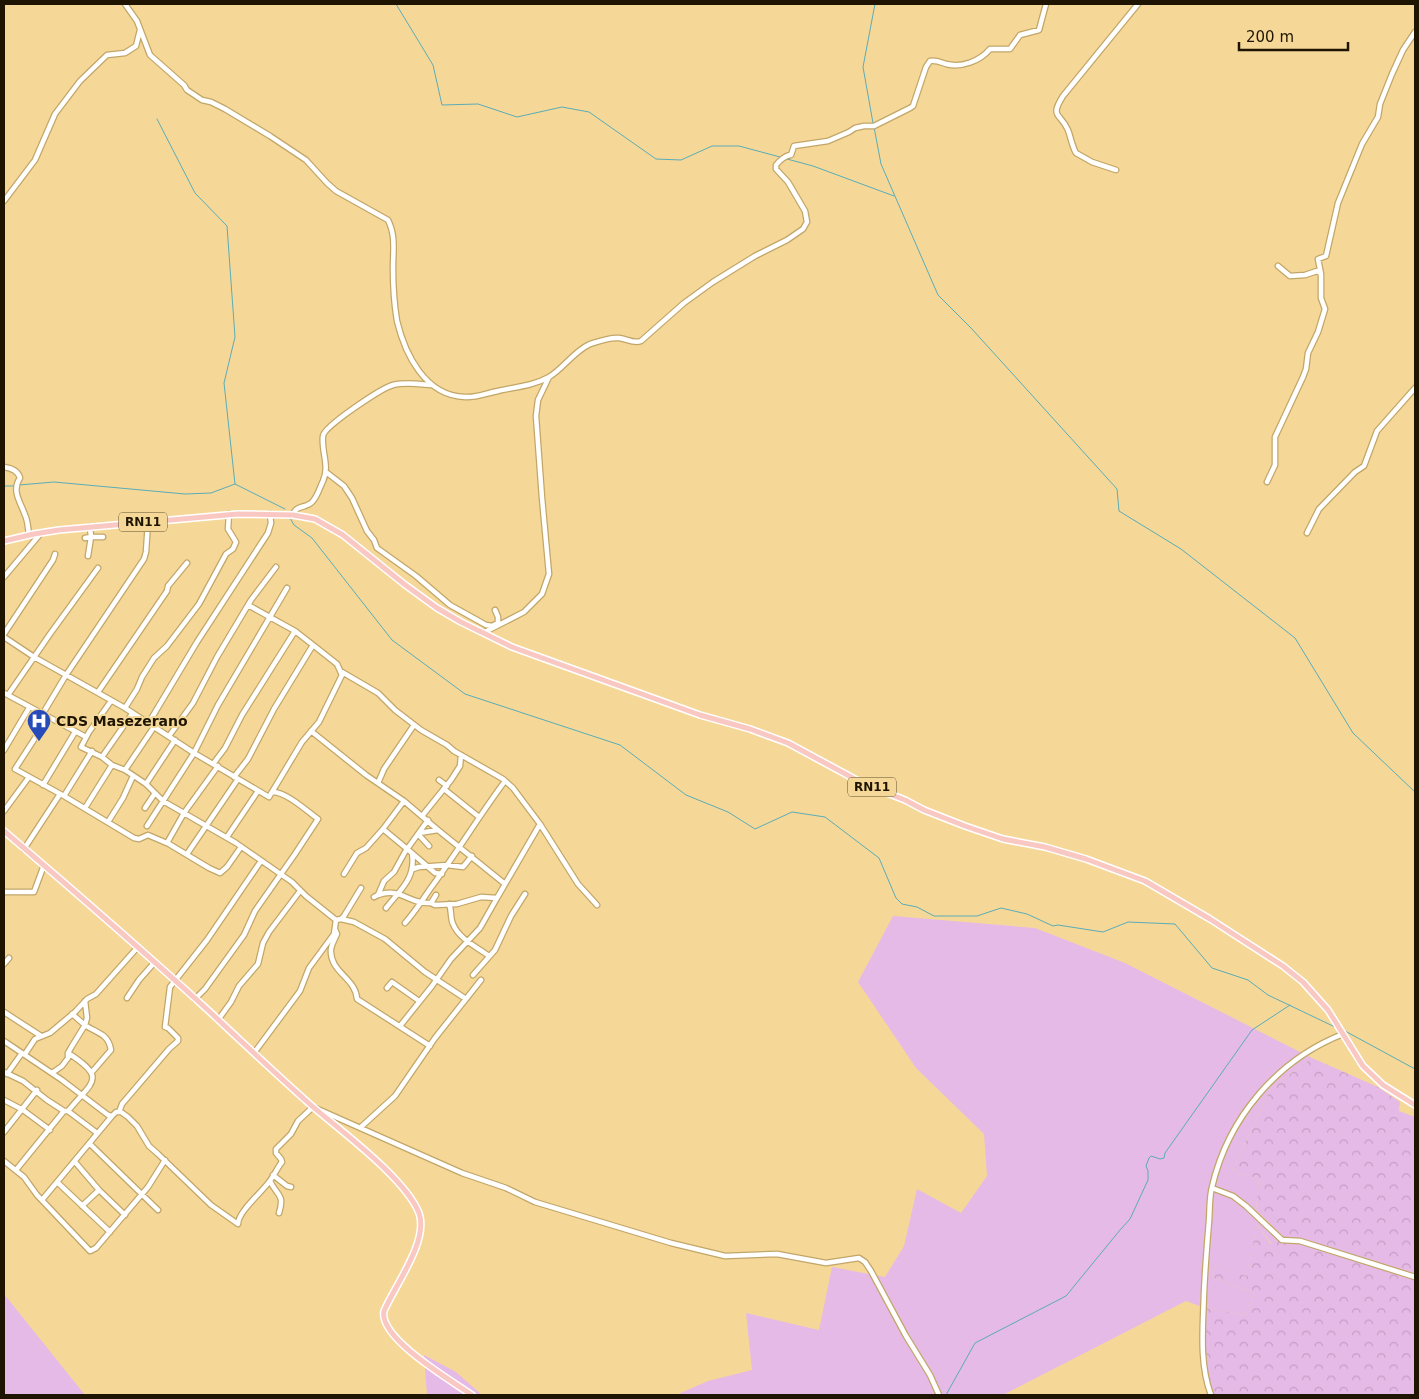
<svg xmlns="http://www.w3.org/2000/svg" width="1419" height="1399" viewBox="0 0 1419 1399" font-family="'DejaVu Sans',sans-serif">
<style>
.grass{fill:#e5bae6}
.forest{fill:url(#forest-crowns)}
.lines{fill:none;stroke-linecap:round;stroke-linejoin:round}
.stream{stroke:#5aacb7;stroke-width:1}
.minor-casing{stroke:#c2a668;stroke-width:7}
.major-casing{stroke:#fff;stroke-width:8}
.minor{stroke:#fff;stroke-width:4.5}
.major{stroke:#fac8c3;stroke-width:5}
.labels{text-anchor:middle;stroke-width:4;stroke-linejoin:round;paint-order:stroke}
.shield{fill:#f5d898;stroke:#5e4f2e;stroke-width:1}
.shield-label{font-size:12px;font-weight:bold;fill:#1e1400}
.poi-label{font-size:14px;font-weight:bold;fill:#1e1400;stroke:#f5d898;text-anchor:start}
</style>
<defs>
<pattern id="forest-crowns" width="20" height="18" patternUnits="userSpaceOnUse" patternTransform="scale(1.25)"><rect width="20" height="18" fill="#e5bae6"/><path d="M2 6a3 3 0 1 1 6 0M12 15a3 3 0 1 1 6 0" fill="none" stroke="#c49fc4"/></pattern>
</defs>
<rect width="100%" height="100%" fill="#f5d898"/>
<!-- grass -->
<path class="grass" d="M893,916L1035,928L1125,963L1312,1058L1271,1088L1232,1170L1259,1179L1256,1210L1284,1239L1272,1244L1257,1225L1246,1277L1216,1265L1212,1277L1254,1293L1246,1315L1205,1308L1186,1301L1003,1395H676L708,1381L752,1370L746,1313L819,1330L832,1267L885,1277L904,1246L917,1189L961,1213L987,1176L984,1134L916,1068L858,982Z
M4,1294L85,1395H4Z
M424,1355L456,1372L482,1395H427Z"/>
<!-- forest -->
<path class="forest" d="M1312,1058L1378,1087L1400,1102L1399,1111L1415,1117V1395H1207L1205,1308L1246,1315L1254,1293L1212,1277L1216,1265L1246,1276L1257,1225L1271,1244L1285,1238L1256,1210L1259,1179L1232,1170L1271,1088Z"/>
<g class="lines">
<!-- stream -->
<path class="stream" d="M396,4L433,65L442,105L478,104L517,117L562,107L589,112L656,159L681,160L712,146H739L780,157
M157,119L195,193L227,226L235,337L224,383L235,484L285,509
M873,123L863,67L875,4
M874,127L881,164L938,295L971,328L1117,489L1119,511L1181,549L1295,638L1353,733L1415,792
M787,159L813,166L894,196
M19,485L54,482L185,494L211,493L235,484
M4,486H15
M290,518L294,525L312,538L392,640L465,694L620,745L686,795L728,812L755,829L792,812L825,817L879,858L896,898L902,904L917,907L934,916H977L1001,908L1027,914L1053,926L1058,925L1103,932L1128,922L1175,924L1212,968L1248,980L1268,995L1335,1027
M1345,1031L1415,1069
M946,1395L975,1343L1066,1296L1120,1230L1130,1219L1148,1180V1171L1146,1166L1149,1158L1151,1156L1160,1159L1164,1158L1165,1153L1252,1030L1290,1005"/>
<defs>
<path id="minor" d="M125,4L137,21L150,55L184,85L187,90L202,100L211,102L225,109L270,136L306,160L327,183L336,191L388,220C396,236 393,251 393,268C393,286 394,303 397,321C405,354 425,396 465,397C476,398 487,393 498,391C515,387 533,386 549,377C564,368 573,352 590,344C599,341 610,337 619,338C628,339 633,344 641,341L684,303L713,282L755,256L787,240L803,229L807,222L805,211L788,182L776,169V165C779,161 786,155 791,155L794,146L828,141L849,132L855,128L864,126H874L910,108L913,106L926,67L930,61C936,60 940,62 946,64C962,68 980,61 990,49H1010L1020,35L1039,30L1046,4
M1116,170L1092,162L1076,153C1072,146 1071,138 1068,130C1061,113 1049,118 1063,96L1138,4
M4,201L35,160L55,114L80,81L107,55L125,53L136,46L140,30
M1278,266L1290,276L1305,275L1317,271L1320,273
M4,467C11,468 18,470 20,478C11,491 21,503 25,515C28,521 28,529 29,535
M326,472L344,486L352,498L367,531L374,540L377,548L416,576L450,605L486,625L492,626L498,623V617L495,610
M1267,482L1275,465V437L1303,377L1306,369L1308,353L1318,332L1325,309L1321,298V274L1318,259L1326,256L1338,203L1362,144L1378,117L1380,104L1392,74L1403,50L1415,32
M293,515C296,504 307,509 313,501C318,495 320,487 323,481C330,466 321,451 323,436C324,426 382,388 393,385C406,382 418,384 431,385
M90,527L91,537H103
M1307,533L1319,509L1355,472L1364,466L1377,431L1415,388
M85,538L91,537L88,556
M4,577L41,533
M483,633L524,612L542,594L549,574L542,498L536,416L538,400L549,377
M4,634L53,560L55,554
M4,637L34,657L125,708L194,753L269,797L302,742L319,722L342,675L337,664L313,645L295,631L248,605
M342,672L378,693L395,710L421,730L447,745L454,751L503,779L513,788L540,824L578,884L597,905
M98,692L167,591L168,586L187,563
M4,693L86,737
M8,695L50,634L98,568
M111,701L89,732L81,747L102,757L112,765L125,770L146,784L163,801L236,843L292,882L306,896L336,920L341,919L344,916L361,888
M125,708L137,689L142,677L154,658L167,646L199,604L226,554L233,549L236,542L228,529L229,514
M42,715L66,675L144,559L146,552L148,522
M48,718L15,769L64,796L134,838L139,839L148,835L169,844L209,868L220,873L227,867L241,847
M148,724L197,642L268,533L271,523L270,514
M311,731L366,775L404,801L438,830L505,884
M169,736L193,703L217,657L251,600L276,567
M4,750L29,708
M102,757L132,714
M213,764L225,748L242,715L295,631
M125,770L154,727
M234,777L248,759L274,709L313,645
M439,780L447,786
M378,783L384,769L414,725
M146,784L175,740
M43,785L75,732
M444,789L479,817
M64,796L92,751
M85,808L112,765
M145,808L155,793
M4,811L29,777
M422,816L451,780L460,766L461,755
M108,822L123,798L133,776
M147,826L194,753L218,705L287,588
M383,829L412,853C416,878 401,889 386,908
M419,833L438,830
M418,834L429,846
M227,837L258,791
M167,843L184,813L218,766
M24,849L60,794
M187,854L238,779
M413,854L435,873L442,874
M413,869L419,867L447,865L463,867L472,856
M344,874L357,853L366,848L383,829L404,801
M4,892H34L44,865
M378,895C402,887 407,904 431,903L436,895
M374,897L378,895L384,881L394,872L405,852L428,820
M431,903L435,905L457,904L481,897L497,898L540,824
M449,904C452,911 450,918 453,924C459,939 477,947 489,956
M341,919L354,922L385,939L425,972L466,999
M405,923C414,913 422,901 430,889C456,854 479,816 505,781
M335,929L337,934C335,939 332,943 331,949C329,972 356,978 357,999L430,1046
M4,964L9,958
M473,975L495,950L511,916L525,894
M387,988L392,982L419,1001
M127,998L139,980L154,963
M195,999L205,989L244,935L255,911L295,854L318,819C307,811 285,791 272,792
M4,1012L41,1036
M72,1014C76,1017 81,1022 85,1025C98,1034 108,1033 111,1050L92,1072
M218,1020L231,1002L239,986L258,964L263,943L269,932L300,891
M400,1026L432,986L451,959L480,928L497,898
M4,1041L62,1080L108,1115L112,1116L116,1112H121L128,1117L137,1126L149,1146L158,1154L211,1205L238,1224C238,1212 261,1193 269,1182C274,1176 277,1168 282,1162L281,1159L276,1153V1149L291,1134L298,1121L313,1107L462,1173L506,1188L535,1202L671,1243L725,1256L777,1254L826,1263L859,1258L865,1262L871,1271L906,1336L930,1375L939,1395
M254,1053L300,991L309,968L334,934L336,920
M25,1054L35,1039L50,1033L75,1012L87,999L96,994L137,948
M4,1072L23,1081L47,1100L64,1111H68L97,1133
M52,1073L62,1066L68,1058V1053L72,1046L85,1025L87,1018L85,1001
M7,1074L22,1053
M4,1100L23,1110L50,1130
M68,1111C91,1082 109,1079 68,1053
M119,1112L122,1104L169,1049L178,1041V1038L168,1028L165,1027L170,987L207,940L261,861
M361,1127L395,1096L435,1038L481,980
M4,1132L37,1090
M90,1144L158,1210
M4,1161L24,1177L37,1195L90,1251L96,1248L148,1187L165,1160
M75,1162L99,1190L125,1215
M16,1170L64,1111
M273,1175L287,1186L291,1187
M270,1181C277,1196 285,1194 279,1213
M57,1182L110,1232
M1212,1188L1233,1196L1246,1206L1282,1240L1300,1241L1415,1277
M42,1200L112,1116
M82,1206L99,1190
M1211,1395C1199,1363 1203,1327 1204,1293C1205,1269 1207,1245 1209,1221C1210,1209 1209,1199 1212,1187C1228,1118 1277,1060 1343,1034"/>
<path id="major" d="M4,541L34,534L59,530L238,514L293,515L315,519L343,535L404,584L437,608L461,622L512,647L700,715L750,729L788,743L864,784L905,800L924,810L965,826L1003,839L1045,847L1086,859L1145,881L1210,919L1283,966L1303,982L1328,1010L1363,1066L1383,1085L1415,1105
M4,831C73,890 142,950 209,1011C243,1043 277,1075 312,1106C341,1131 405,1178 419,1213C429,1241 395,1285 384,1311C378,1338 452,1381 472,1395"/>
</defs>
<!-- minor casing -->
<use href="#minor" class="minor-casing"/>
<!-- major casing -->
<use href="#major" class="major-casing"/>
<!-- minor -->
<use href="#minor" class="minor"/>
<!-- major -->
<use href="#major" class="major"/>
</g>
<!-- icons -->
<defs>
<symbol id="hospital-pin" viewBox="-11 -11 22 30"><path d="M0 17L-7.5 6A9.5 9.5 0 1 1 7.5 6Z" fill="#284bba" stroke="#f5d898"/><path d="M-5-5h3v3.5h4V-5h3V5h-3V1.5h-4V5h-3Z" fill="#fff"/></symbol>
</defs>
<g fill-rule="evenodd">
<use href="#hospital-pin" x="25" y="707" width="28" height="38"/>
</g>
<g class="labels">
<!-- shield labels -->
<g class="shield">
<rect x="119" y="512.5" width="48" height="19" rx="4"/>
<rect x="848" y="777.5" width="48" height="19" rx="4"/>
</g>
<g class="shield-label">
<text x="143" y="526">RN11</text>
<text x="872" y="791">RN11</text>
</g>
<!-- poi labels -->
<g class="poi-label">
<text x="56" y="726">CDS Masezerano</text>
</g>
</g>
<!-- border -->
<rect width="1419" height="1399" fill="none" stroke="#1e1400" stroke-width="10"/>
<!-- scale -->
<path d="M1239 42v8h109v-8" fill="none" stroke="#1e1400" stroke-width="2.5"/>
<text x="1246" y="42" font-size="15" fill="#1e1400" stroke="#f5d898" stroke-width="4" paint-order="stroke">200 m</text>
</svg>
